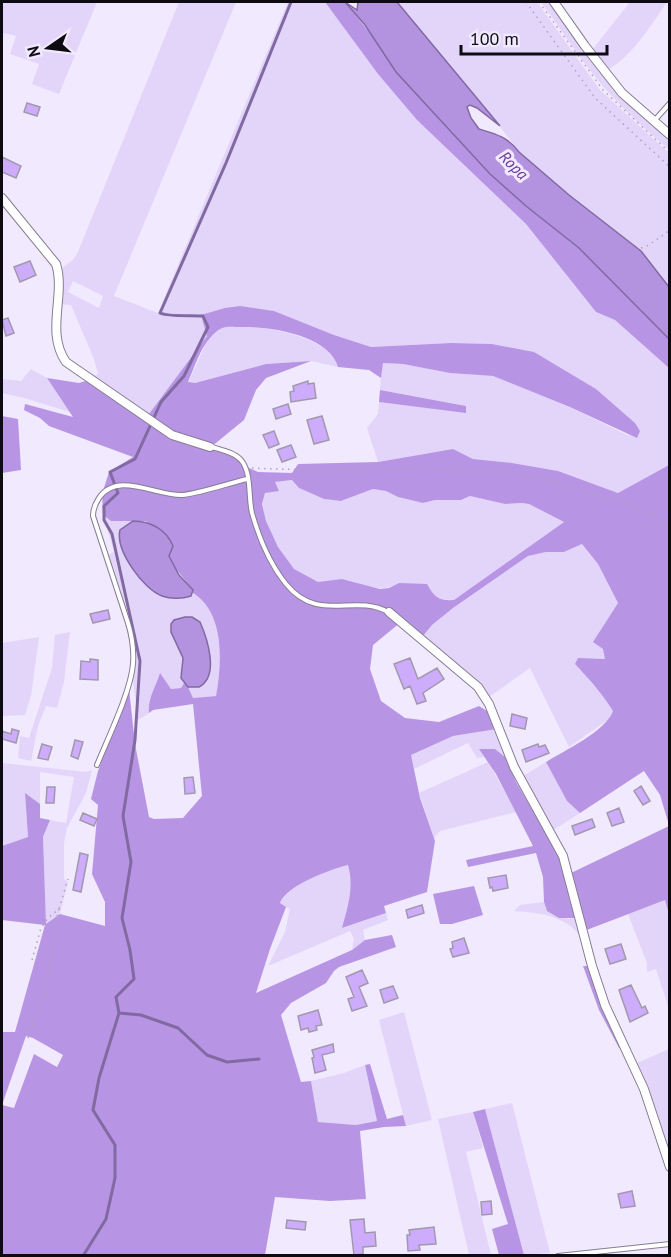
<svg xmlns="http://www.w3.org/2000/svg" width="671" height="1257" viewBox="0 0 671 1257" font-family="'PT Sans',sans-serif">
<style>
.green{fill:#e3d5f9;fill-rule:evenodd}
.forest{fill:#b795e4;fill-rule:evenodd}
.water{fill:#b392e0;stroke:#8169a2;stroke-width:1.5}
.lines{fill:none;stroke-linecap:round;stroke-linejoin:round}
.stream{stroke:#8169a2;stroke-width:3}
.building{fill:#ceacfc;stroke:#a198ae;stroke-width:1.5}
.lane-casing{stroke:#867d93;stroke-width:6}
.street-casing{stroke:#867d93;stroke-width:10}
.path{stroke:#aba5b5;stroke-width:1.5;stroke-dasharray:1.5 4.5;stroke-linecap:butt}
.lane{stroke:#fff;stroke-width:4}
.street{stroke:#fff;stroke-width:8}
.labels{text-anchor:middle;stroke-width:6;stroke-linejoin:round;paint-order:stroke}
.water-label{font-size:16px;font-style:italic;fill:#663a96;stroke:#f1e9fd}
</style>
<rect width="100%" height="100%" fill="#f1e9fd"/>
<!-- green -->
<path class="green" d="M4,2H97L59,94L32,84L39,64L10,54L16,36L4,33L2,37V7Z
M179,2H236L114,296L158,313L288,2H325L378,74L417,120L526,224L596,312L615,320L669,368V465L618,493L558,471L512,463L473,459L453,449L378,462L367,428L378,414L379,402L466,412V406L380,390L382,363L403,364L450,373L493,376L570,407L631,437L534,352L492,344L451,343L371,347L334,335L274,311L240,306L207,336L149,414L92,377L98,374L94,359L71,305L59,304L62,268L73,260L78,252ZM73,281L103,296L99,308L68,292Z
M397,2H537L600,90L669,153V287L641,250L569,195L519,152L490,113L423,36Z
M541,2H550L590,56L669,138V150C648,132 627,113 608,92C583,64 563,32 541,2Z
M630,2H667C652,24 631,58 607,70L592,50Z
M255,326C280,331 329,338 338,367L311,361L266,364L195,383H188L208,339L223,327Z
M31,369L47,378L70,412L24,398L2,393V379L21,381Z
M293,480L299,488L324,499L342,501L373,489L386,491L398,497L423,503L435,500H461L470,496L505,504L522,503L529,504L564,522L454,600C438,601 416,589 399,583C381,594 365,584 346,580C336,578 327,583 318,582C312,580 298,573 293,568C282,557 261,518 263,502C264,493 269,488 275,482Z
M103,515L111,521H133L120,530C118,564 155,605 191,596L193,593C225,613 222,663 216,696L192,698L188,687H198L210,666L206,637L171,632L182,652L181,678L184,683L181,688L171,689L160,674C156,686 147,700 149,713L138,720L133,679L136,664L134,635L123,596L108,555L114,552Z
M582,544L598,564L618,603L600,631L606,660L594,658L586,675L593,685L601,691L613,711L609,719L569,747L530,668L489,697L479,683L423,636L432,625L453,608L528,556L546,552H564Z
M70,632L64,682L57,708L46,706L38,726L31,761L18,758L20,736L29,738L52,668L55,635Z
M39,637L31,696L25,715L2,716V643Z
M497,729L505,757L495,749L480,750L484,757L477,758L468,743L414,769L410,755L453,736Z
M488,762L516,812L440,831L434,838L419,793Z
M546,762L567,801L580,813L552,831L523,776Z
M2,763L86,772L92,770L86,793L67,828L64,843V879L68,882L60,914L46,925L43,837L50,820L66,823L74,777L40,772V804L25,794L28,837L2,846Z
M348,865C353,890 349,904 343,928L386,913L388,920L363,930L365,940L352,950L354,939L350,931L268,966L285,932L290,909L280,904C287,885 329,870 348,865Z
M665,900L670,914L669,1009L656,969L647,972V963L628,914Z
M544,902L547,911L568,919L575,918L581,937C565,915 539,913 514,911L520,905Z
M404,1012L432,1120L406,1126L379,1020Z
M669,1049V1154L637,1063Z
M365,1065L377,1121L356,1125L318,1122L311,1081L344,1073Z
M512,1103L550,1253L524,1255L485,1109Z
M473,1112L483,1148L466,1152L491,1255H469L438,1119Z"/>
<!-- forest -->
<path class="forest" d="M325,2H345L430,108L468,150L526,206L579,248L669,339V368L615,320L596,312L526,224L417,120L378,74Z
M240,306L274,311L334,335L371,347L451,343L492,344L534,352L596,389L635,423L640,431L637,438L570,407L493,376L450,373L403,364L383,363L381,378L369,370L338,367C329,335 269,326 240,327C235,327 227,326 222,328C203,338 196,364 188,382L195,383L266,364L311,361L266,378L256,390L244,420L211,447L239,458L249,468L258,472L292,473L298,464L378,462L453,449L473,459L512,463L558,471L618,493L669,465V825L660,795L644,771L580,813L567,801L546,762C565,750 605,732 613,711C602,693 589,679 575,664L578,658L605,659L603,649L593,642L618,603L598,564L582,544L564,552H546L528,556L453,608L432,625L423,636L401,622L373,645L370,669L381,701L405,718L439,722L479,706L487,711L497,729L453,736L411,755L420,798L435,841L427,892L384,906L386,913L342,928C348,906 354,888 348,865C329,870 287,885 280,903L286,907L270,949L256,993L352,950L365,940L392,935L396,947L339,967L334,971L326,983L291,1003L281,1015L301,1082L311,1081L318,1122L356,1125L377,1121L365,1065L370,1064L387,1119L403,1115L406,1126L384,1127L360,1131L366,1199L330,1201L275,1197L265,1255H2V1105L14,1108L34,1054L57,1067L63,1055L33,1038L26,1036L2,1105V1032H15L45,925L2,920V846L28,837L25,793L40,804V818L50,820L43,837L46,924L60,914L105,926V902L92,874L98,805L91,799L98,771L129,689L135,744L149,817L154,819L183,818L202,796L193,704L153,710L149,713C147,700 156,686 160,673L171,689L181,688L184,683L188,687L193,698L216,696C222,663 225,613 193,593V590L172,564L169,556L173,546L146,521H111L103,515L102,494L109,472L133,457L49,426L40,418L24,410L25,404L73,417L47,378L79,383L89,380L144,417L149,414L207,336L201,315L225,308ZM292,480L299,488L324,499L341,501L373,489L386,491L398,497L423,503L435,500H461L470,496L505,504L522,503L529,504L564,522L454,600C439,601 434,597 427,584L399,583L389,588L380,589L342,579L318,582L294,569L278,547L266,521L262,504L265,493L279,491L275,482Z
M380,390L466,406V413L379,402Z
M2,416L18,419L21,470L2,473Z
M479,749H495L505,757L516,782L561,859L568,888L569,898L575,918H559L547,911L544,902L543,877L536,853L468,867L466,860L533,846L496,774Z
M669,826V914L665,900L584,931L571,873Z
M474,886L483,915L452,924H440L433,894Z
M583,966H588L607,1016L623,1045L619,1048L599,1010Z
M485,1109L524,1255H499L492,1229L508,1224L473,1112Z"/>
<!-- water -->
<path class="water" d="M345,2L357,10L358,2H397L500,126L477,108L470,105L467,107L471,118L479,129C496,134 508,137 519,152L569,195L641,251L669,287V339L579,248L526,206L490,174L396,72L365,25Z
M133,521C150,521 166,529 173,546L169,556L179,575L193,590L191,596C182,599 170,599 162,596C143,589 115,550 120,530Z
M185,617H192L200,622C207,638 220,676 199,687H188L181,678L183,658L171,632V624L174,620Z"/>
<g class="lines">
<!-- stream -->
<path class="stream" d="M119,1013L141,1015L178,1028L207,1055L227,1062L259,1059
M83,1256L106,1219L115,1178V1145L93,1110L99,1078L119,1013L116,997L134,979L130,950L122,918L131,862L123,816L135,740L140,661L112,534L104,520V506L118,493L110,472L135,459L161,402L184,376L208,327L203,316C192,315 168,317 160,313L226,163L291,2"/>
</g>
<!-- building -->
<path class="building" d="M27,103L40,107L37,116L24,112Z
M2,157L21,166L16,178L2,172Z
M30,261L36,275L20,282L14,267Z
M8,318L14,333L6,336L2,320Z
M308,381V384L314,383L316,398L291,402L290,392L294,391L293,386Z
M288,404L291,414L276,419L273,409Z
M322,416L329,440L314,444L307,420Z
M274,431L279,444L269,448L263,435Z
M291,445L296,457L282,462L277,450Z
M108,610L110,619L93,623L90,614Z
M410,658L418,679L437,668L444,679L423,693L426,701L417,704L410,686L404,689L394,664Z
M90,659L98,660V680L80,679L81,661L90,662Z
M512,714L527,718L525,729L510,726Z
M12,729L19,731L16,743L2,739V731L11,734Z
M75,740L83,742L78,759L71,756Z
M42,744L52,747L48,760L38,758Z
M538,744L539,747L545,745L549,753L526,762L522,750Z
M193,777L195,793L185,794L184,778Z
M641,786L650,801L643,805L634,791Z
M47,787H55L54,803H46Z
M619,808L624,822L612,826L607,813Z
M83,813L97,819L94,826L80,820Z
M592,819L595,827L575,835L572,826Z
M80,853L88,855L81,892L73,890Z
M506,875L508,888L493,891L492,887L490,888L488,878Z
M422,905L424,913L408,918L406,910Z
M464,938L469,953L453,957L450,949L453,948L452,942Z
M621,944L626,959L610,964L605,949Z
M362,970L368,983L359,987L367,1006L352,1011L348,999L354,997L346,977Z
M631,985L642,1008L645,1006L648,1013L630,1022L619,990Z
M393,986L398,998L384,1003L380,990Z
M318,1010L322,1025L316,1026L317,1030L309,1032L308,1028L301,1030L298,1016Z
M333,1044L334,1052L322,1055L326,1070L315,1073L312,1058L314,1057L312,1050Z
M632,1191L635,1206L621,1208L618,1194Z
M491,1201L492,1214L482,1215L481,1202Z
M364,1219L365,1233L375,1232L376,1246L363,1247V1254L354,1255L350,1220Z
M287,1220L306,1222L305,1230L286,1228Z
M434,1227L436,1244L419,1245L420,1250L408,1251L407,1235H410L409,1230Z"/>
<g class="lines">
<defs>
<path id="lane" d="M654,121L670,103
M212,447C221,450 234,452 241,460C252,473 248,497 252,513C259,538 270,564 286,584C319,624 353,593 388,612
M97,765C108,738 131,691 133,664C134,650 132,636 128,623L93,516C93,509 95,504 99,498C117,470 158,497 183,495C205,492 226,484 247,479
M558,1256L670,1244"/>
<path id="street" d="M554,2L585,46L622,93L670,135
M2,198L56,264C66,295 45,332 66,362L172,435L210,447
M389,612L478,687L489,704L514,767L563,856L592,966L605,1005L644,1089L670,1167"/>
</defs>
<!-- lane casing -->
<use href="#lane" class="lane-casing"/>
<!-- street casing -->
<use href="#street" class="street-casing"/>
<!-- path -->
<path class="path" d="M526,2L595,98L670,167
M539,2L603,90L670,153
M641,248L649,245L670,230
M252,468C337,473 424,463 508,473C564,480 617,502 670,521
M32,960L41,928L48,918L59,909L68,879
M28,1038C35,1019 44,1000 48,979C53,955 52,934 59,909"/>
<!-- lane -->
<use href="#lane" class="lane"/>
<!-- street -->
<use href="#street" class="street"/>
</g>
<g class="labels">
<!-- water labels -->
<g class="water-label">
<text transform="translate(514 165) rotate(45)" y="6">Ropa</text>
</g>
</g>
<!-- border -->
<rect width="671" height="1257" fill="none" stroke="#0d0a12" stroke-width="6"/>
<!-- north arrow -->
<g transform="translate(48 48) rotate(256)" stroke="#f1e9fd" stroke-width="4.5" paint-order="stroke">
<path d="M0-4.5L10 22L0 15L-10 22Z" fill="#0d0a12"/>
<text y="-9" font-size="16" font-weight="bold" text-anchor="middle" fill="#0d0a12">N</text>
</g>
<!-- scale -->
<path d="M461 45v9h146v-9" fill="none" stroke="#0d0a12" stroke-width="3"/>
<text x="470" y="45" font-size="18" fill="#0d0a12" stroke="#f1e9fd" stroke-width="4.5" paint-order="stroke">100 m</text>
</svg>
